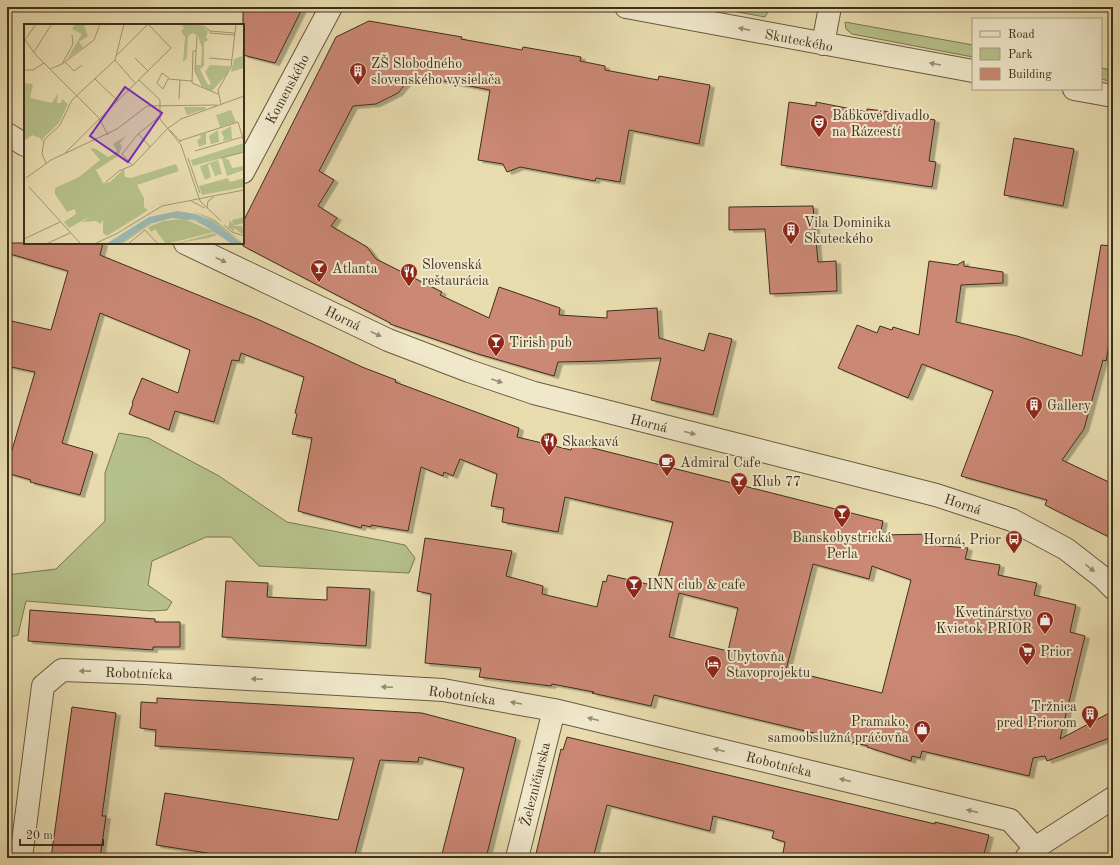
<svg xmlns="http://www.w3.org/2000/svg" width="1120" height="865" viewBox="0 0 1120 865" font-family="'Old Standard TT',serif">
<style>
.green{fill:#b6c08a;stroke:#7a7853}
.building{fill:#cb8874;stroke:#3f2f1c;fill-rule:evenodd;filter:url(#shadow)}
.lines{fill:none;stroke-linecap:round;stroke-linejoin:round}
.minor-casing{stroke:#695a41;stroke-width:24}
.minor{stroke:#f0e8cb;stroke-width:22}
.oneway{fill:#988c74}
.labels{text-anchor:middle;stroke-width:4;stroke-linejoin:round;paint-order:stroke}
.street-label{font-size:14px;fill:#3f2f1c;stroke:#f0e8cb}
.poi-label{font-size:14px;fill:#3f2f1c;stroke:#f0e8cb;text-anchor:start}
.inset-road{fill:none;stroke:#a49774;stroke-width:1}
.view{fill:#7b2cbf;fill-opacity:0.15;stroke:#7b2cbf;stroke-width:2}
.inset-edge{fill:none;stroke:#3f2f1c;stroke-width:2}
</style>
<defs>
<filter id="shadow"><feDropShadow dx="4.5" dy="2.5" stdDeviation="0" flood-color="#0004"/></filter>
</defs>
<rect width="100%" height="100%" fill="#e8dcaf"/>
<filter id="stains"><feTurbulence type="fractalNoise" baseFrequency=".005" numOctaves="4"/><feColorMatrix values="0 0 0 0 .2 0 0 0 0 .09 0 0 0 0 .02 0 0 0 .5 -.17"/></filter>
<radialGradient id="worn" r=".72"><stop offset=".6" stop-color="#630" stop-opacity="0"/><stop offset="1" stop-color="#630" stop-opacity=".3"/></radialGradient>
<!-- green -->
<path class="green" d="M710,7H763L770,8L765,17Z
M845,22L973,45V57L852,34L846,29Z
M1101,68L1113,70V82L1101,79Z
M119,433L148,438L219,476L287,522L405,545L415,558L409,573L259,566L231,537H206L152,561L148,585L172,602L167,610L151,611L26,601L18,635L7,638V575L56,569L105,521V473Z"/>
<!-- building -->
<path class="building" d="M243,7H303L275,63L243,55Z
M369,21L462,37L461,39L522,50L523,47L581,57L580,61L605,66V70L658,80L659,76L710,85L699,144L629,130L620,182L596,178L595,181L520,167L507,172L503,164L478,160L490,90L413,75L398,93L376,104L353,106L319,171L334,180L318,206L337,218L331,226L367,247L376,259L442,292L440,295L489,318L499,287L560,308L559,315L607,318V311L657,308L659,338L704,351L709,333L732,339L713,415L651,400L661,358L602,361L558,362L554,376L478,354L390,324V323L243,246V222L336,37Z
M789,102L816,106V102L867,112V109L884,111L935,120L929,161L936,162L932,187L781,165Z
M1014,138L1074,149L1063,206L1004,195Z
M813,206L818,262L836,261L837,291L770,294L765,229L729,230V207Z
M7,243H103L100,255L257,319L315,345L362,367L396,380L395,382L519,428L517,437L571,450L573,443L883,521L880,535L934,534L930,545L968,548L965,559L1000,565L998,575L1037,583L1034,595L1076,605L1070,632L1085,636L1060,739L1113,711V736L1107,739L1047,761L1045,756L1033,758L1029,776L922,751L920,758L912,756L911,761L867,747L868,746L654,695L651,706L592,693L594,692L552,684L551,686L479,677L481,668L425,663L431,594L417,591L425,538L512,551L506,576L543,586L542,594L597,607L603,581L606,582L608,575L656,586L673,522L565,497L558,532L502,522L504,508L491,506L497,474L460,459L453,476L444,472L443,476L421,467L408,531L371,525V527L362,525L361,528L298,511L312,438L292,434L297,414L295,413L304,377L241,353L239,361L232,360L214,422L175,411L169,430L129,414L133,404L132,403L142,378L178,393L190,350L100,313L62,443L93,452L80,495L30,482L31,480L7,473V467L35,372L7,366V320L51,330L68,271L7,253ZM813,564L869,579L872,566L911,580L882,693L786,670ZM679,593L738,608L728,651L669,637Z
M1101,245L1113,246V322L1106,361L1103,360L1084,429L1062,460L1113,484V539L1045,505L1047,500L961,476L993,391L922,364L908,398L838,368L857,325L877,333L880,326L892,330L893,327L919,335L929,261L957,265L964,261V266L1003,272V283L961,285L956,322L1017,336L1082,356Z
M226,581L268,583L267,597L327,600V587L370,589L366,646L222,637Z
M30,610L155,619V622H180V647H153V650L28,641Z
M157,698L422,713L516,738L486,858H441L464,768L419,757L418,762L380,760L354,858H239L156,845L165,793L338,820L354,758L155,746L156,730L140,728L141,702L157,703Z
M72,707L116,713L102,816H106L100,858H51Z
M567,737L935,824V822L989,835L983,858H782L785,842L772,838L774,831L713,816L710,831L607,805L593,858H535L561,749L563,750Z"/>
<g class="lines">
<defs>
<path id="minor" d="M626,7L973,71
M823,44L830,7
M1074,89L1113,96
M7,134L25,145
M243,172L331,7
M185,243L388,340L469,371L534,393L936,495L1012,520L1066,549L1102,577L1113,588
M21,858L43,686L62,670L144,673L443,690L554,710L1010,820L1035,848
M517,858L554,710
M1026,858L1035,848L1113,798"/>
</defs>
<!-- minor casing -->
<use href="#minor" class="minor-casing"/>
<!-- minor -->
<use href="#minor" class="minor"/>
</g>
<!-- one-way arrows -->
<defs><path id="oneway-solid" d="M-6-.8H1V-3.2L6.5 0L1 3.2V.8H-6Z"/></defs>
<g class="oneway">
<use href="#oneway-solid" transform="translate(744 29) rotate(-169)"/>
<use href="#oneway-solid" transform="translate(935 64) rotate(-170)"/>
<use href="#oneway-solid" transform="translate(221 260) rotate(25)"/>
<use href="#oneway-solid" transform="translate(376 334) rotate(26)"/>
<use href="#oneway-solid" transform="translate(497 381) rotate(19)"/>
<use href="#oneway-solid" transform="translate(690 433) rotate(14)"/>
<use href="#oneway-solid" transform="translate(1090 568) rotate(38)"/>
<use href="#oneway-solid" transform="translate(85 671) rotate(-179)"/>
<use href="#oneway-solid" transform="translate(257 679) rotate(-177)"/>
<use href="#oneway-solid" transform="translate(387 687) rotate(-177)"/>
<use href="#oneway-solid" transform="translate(516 703) rotate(-170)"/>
<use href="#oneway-solid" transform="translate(593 719) rotate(-166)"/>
<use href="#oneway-solid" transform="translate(719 750) rotate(-166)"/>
<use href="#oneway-solid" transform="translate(845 780) rotate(-166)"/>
<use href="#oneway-solid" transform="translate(972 811) rotate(-166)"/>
</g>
<!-- icons -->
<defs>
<symbol id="building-pin" viewBox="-11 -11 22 30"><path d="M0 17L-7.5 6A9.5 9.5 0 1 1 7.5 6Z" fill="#8f2418" stroke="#f0e8cb"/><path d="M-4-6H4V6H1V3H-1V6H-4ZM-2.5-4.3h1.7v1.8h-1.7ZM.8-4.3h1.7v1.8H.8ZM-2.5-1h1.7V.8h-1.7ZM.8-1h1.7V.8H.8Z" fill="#fff"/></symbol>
<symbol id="theatre-pin" viewBox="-11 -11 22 30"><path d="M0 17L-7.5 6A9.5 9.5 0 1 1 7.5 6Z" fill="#8f2418" stroke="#f0e8cb"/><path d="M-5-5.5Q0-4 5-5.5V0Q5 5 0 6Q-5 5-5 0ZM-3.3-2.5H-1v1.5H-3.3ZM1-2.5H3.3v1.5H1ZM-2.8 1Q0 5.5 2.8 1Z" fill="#fff"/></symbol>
<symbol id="bar-pin" viewBox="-11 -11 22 30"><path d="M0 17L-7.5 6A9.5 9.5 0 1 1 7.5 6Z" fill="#8f2418" stroke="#f0e8cb"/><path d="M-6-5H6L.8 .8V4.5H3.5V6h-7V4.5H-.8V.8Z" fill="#fff"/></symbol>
<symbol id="restaurant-pin" viewBox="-11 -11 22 30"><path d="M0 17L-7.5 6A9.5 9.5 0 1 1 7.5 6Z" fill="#8f2418" stroke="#f0e8cb"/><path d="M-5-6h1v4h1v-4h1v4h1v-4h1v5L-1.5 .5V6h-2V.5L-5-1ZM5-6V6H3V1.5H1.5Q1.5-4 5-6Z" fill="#fff"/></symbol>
<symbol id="cafe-pin" viewBox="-11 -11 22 30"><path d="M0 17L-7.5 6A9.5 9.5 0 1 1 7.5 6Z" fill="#8f2418" stroke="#f0e8cb"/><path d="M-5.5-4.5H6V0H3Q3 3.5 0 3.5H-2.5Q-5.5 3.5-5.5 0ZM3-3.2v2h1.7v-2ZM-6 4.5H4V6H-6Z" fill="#fff"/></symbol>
<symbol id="bus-pin" viewBox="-11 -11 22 30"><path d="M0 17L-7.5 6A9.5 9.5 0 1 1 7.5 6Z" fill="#8f2418" stroke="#f0e8cb"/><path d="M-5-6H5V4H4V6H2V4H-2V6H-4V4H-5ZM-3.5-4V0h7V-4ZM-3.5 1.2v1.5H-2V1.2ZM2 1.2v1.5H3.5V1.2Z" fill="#fff"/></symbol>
<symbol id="shop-pin" viewBox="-11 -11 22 30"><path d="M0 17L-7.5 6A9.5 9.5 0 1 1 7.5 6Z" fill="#8f2418" stroke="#f0e8cb"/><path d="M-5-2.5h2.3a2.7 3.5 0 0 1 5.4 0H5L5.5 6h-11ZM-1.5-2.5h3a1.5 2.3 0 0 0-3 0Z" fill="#fff"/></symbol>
<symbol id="supermarket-pin" viewBox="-11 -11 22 30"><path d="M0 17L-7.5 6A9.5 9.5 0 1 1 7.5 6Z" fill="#8f2418" stroke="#f0e8cb"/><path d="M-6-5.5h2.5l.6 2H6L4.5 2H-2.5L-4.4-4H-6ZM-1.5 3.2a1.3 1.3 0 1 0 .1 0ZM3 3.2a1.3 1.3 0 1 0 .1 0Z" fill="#fff"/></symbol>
<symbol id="hotel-pin" viewBox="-11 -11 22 30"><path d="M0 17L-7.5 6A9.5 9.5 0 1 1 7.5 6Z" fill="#8f2418" stroke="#f0e8cb"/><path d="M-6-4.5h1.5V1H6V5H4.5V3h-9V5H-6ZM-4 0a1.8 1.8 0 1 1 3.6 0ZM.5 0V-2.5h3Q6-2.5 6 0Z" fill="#fff"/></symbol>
</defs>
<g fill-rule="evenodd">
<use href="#building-pin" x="348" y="61" width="20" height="27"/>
<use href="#theatre-pin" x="809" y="113" width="20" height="27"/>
<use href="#building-pin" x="781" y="220" width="20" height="27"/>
<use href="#bar-pin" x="309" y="258" width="20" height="27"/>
<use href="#restaurant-pin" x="399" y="262" width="20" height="27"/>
<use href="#bar-pin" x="486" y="332" width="20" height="27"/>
<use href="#building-pin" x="1024" y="395" width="20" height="27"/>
<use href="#restaurant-pin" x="539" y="431" width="20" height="27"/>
<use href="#cafe-pin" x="657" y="452" width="20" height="27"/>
<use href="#bar-pin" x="729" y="471" width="20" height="27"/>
<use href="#bar-pin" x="832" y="503" width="20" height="27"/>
<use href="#bus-pin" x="1004" y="529" width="20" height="27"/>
<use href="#bar-pin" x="624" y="574" width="20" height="27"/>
<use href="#shop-pin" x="1035" y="610" width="20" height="27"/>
<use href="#supermarket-pin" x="1017" y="641" width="20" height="27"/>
<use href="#hotel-pin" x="703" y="654" width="20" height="27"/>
<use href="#building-pin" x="1080" y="704" width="20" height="27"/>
<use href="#shop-pin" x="912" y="719" width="20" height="27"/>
</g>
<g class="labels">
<!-- street labels -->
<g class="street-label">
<text transform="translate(799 40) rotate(11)" y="5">Skuteckého</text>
<text transform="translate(287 89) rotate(-62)" y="5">Komenského</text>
<text transform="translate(343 318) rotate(26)" y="5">Horná</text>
<text transform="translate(649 423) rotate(14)" y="5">Horná</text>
<text transform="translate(963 504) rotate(18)" y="5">Horná</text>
<text transform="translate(139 673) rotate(2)" y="5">Robotnícka</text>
<text transform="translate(462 695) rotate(8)" y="5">Robotnícka</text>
<text transform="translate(779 764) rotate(14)" y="5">Robotnícka</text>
<text transform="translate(535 784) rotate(-76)" y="5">Železničiarska</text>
</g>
<!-- poi labels -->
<g class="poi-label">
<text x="371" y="68">ZŠ Slobodného<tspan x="371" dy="16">slovenského vysielača</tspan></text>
<text x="832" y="120">Bábkové divadlo<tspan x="832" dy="16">na Rázcestí</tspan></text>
<text x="804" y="227">Vila Dominika<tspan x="804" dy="16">Skuteckého</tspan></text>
<text x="422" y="269">Slovenská<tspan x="422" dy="16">reštaurácia</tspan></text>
<text x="332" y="273">Atlanta</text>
<text x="509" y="347">Tirish pub</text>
<text x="1047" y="410">Gallery</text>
<text x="562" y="446">Skackavá</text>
<text x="680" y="467">Admiral Cafe</text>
<text x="752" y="486">Klub 77</text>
<text x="842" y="542" text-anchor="middle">Banskobystrická<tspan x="842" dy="16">Perla</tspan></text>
<text x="1001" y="544" text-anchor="end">Horná, Prior</text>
<text x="647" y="589">INN club &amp; cafe</text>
<text x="1032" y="617" text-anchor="end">Kvetinárstvo<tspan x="1032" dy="16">Kvietok PRIOR</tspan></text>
<text x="1040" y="656">Prior</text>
<text x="726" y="661">Ubytovňa<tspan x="726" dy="16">Stavoprojektu</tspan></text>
<text x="1077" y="711" text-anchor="end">Tržnica<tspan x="1077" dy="16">pred Priorom</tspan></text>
<text x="909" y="726" text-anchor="end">Pramako,<tspan x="909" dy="16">samoobslužná práčovňa</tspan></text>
</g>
</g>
<!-- overview -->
<g transform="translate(24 24)">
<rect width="220" height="220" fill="#e8dcaf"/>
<path d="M62,0L60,2L64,12L55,18L59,23L43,35L58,10L48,5L51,1ZM157,0H175L184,7L182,14L185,16L180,18V42L176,45L184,61L187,60L181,48L186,41L206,42L203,50L188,67L181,65L172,48V41H177L178,24L174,12L169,9L164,12L163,34L159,38L161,13L157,7L160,4ZM218,24L220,44L207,48L210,35L218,32ZM0,59L9,60L6,74L28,79L34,69L33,79H37L38,75L44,80L35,99L19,114L18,118L16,114L8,111L0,117ZM160,83H181L182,85L163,91ZM207,86L212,98L196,103L192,91ZM207,102L208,115L199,117L200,113L197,108ZM194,106L195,118L187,120L185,112ZM182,109V120L175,123L173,116L177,114L176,111ZM103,111L96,119L98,123L94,132L72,146L79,159L86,158L100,145L101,153L107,154L152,140L155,147L113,161L120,174V183L124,186L132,182L140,179L153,175L129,183L83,212L79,209V196L76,200L72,197L58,198L67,192L45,204L40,198L52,190L51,185L43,188L31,170V164L55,153L76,136L66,124L72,125L84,133L87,132L93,127L89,120ZM220,119V127L217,129L169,142L167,136ZM201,134L205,136L208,144L220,142V146L203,152L198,135ZM194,136L198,150L191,152L186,140L184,141L187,153L181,156L176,142ZM204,154L206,158L220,154V163L178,171L175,162ZM169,187L190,195L220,220L188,197ZM220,193V199L208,202H218L220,210L213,209H217L210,204V208L204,203L206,196L209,201L208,196ZM148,194L128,199L101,218L95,220L125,200L148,194H161L179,199L188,205L208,220L184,203L167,196H163L190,208L142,220L131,205L127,208L124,203L140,197L158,195ZM191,209L193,211L184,214L150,220Z" fill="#b6c08a"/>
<path d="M154,187L172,190L188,197L219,220H208L172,196L148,194L125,200L95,220H82L125,193Z" fill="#9bb9b5"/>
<path class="inset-road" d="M177,0L186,7L211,9M186,7V9L211,11M173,12L171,47L179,63M0,14L11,30L75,94L84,111M0,17L12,0M172,27H169L168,59L194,70M10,28L27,1M93,31L124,0M111,34L124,47M185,34L208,36M91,36L100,0M91,36L111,59M41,38L50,47L58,41M38,40L49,20L48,11M26,45L38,40L70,16L76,0M0,46H9L20,39M70,54L94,77M145,54L138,49L133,59L139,65L144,55L168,57M115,56L136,76V95L157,121L176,177L197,197M155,75L156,56M197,80L194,66L207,43L212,0M146,106L157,118M114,109L126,123M155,117L214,98L220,118M171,127L218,113M41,129L147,24L124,0M164,134L176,169M197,134L220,128M22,139L18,130L20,116L36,101L48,76L91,36M108,141L98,130L114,110L135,93M2,154L27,136L93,105L123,82L193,81M82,158L95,147L109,141L143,105L157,95L220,72M5,163L57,220M167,177L181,184M183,184L184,177L190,173M200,201L208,208L220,212M0,215L36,198M22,220L46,209M70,220L92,210L138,182L220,166M104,220L121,206L134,220"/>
<path class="view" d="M101,63L138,89L104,138L66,112Z"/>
<rect width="220" height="220" class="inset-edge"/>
</g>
<!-- margin -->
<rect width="1120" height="865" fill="none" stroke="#e8dcaf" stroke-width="24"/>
<rect x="8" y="8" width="1104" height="849" fill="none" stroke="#3f2f1c" stroke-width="2"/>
<rect x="12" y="12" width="1096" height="841" fill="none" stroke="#3f2f1c"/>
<!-- legend -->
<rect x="972" y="18" width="130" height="72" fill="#f0e8cb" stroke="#a99e85"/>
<rect x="980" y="31" width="20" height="6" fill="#f0e8cb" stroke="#a99e85"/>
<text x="1008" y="38" font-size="12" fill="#3f2f1c">Road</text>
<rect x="980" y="48" width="20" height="12" fill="#b6c08a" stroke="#a99e85"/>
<text x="1008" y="58" font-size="12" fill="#3f2f1c">Park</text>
<rect x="980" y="68" width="20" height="12" fill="#cb8874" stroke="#a99e85"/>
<text x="1008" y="78" font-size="12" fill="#3f2f1c">Building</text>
<!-- scale -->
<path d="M20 839v6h83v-6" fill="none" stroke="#3f2f1c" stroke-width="2"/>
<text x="26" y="839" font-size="12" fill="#3f2f1c" stroke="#f0e8cb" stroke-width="3" paint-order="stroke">20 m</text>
<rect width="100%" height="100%" filter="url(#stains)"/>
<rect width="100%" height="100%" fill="url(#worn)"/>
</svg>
